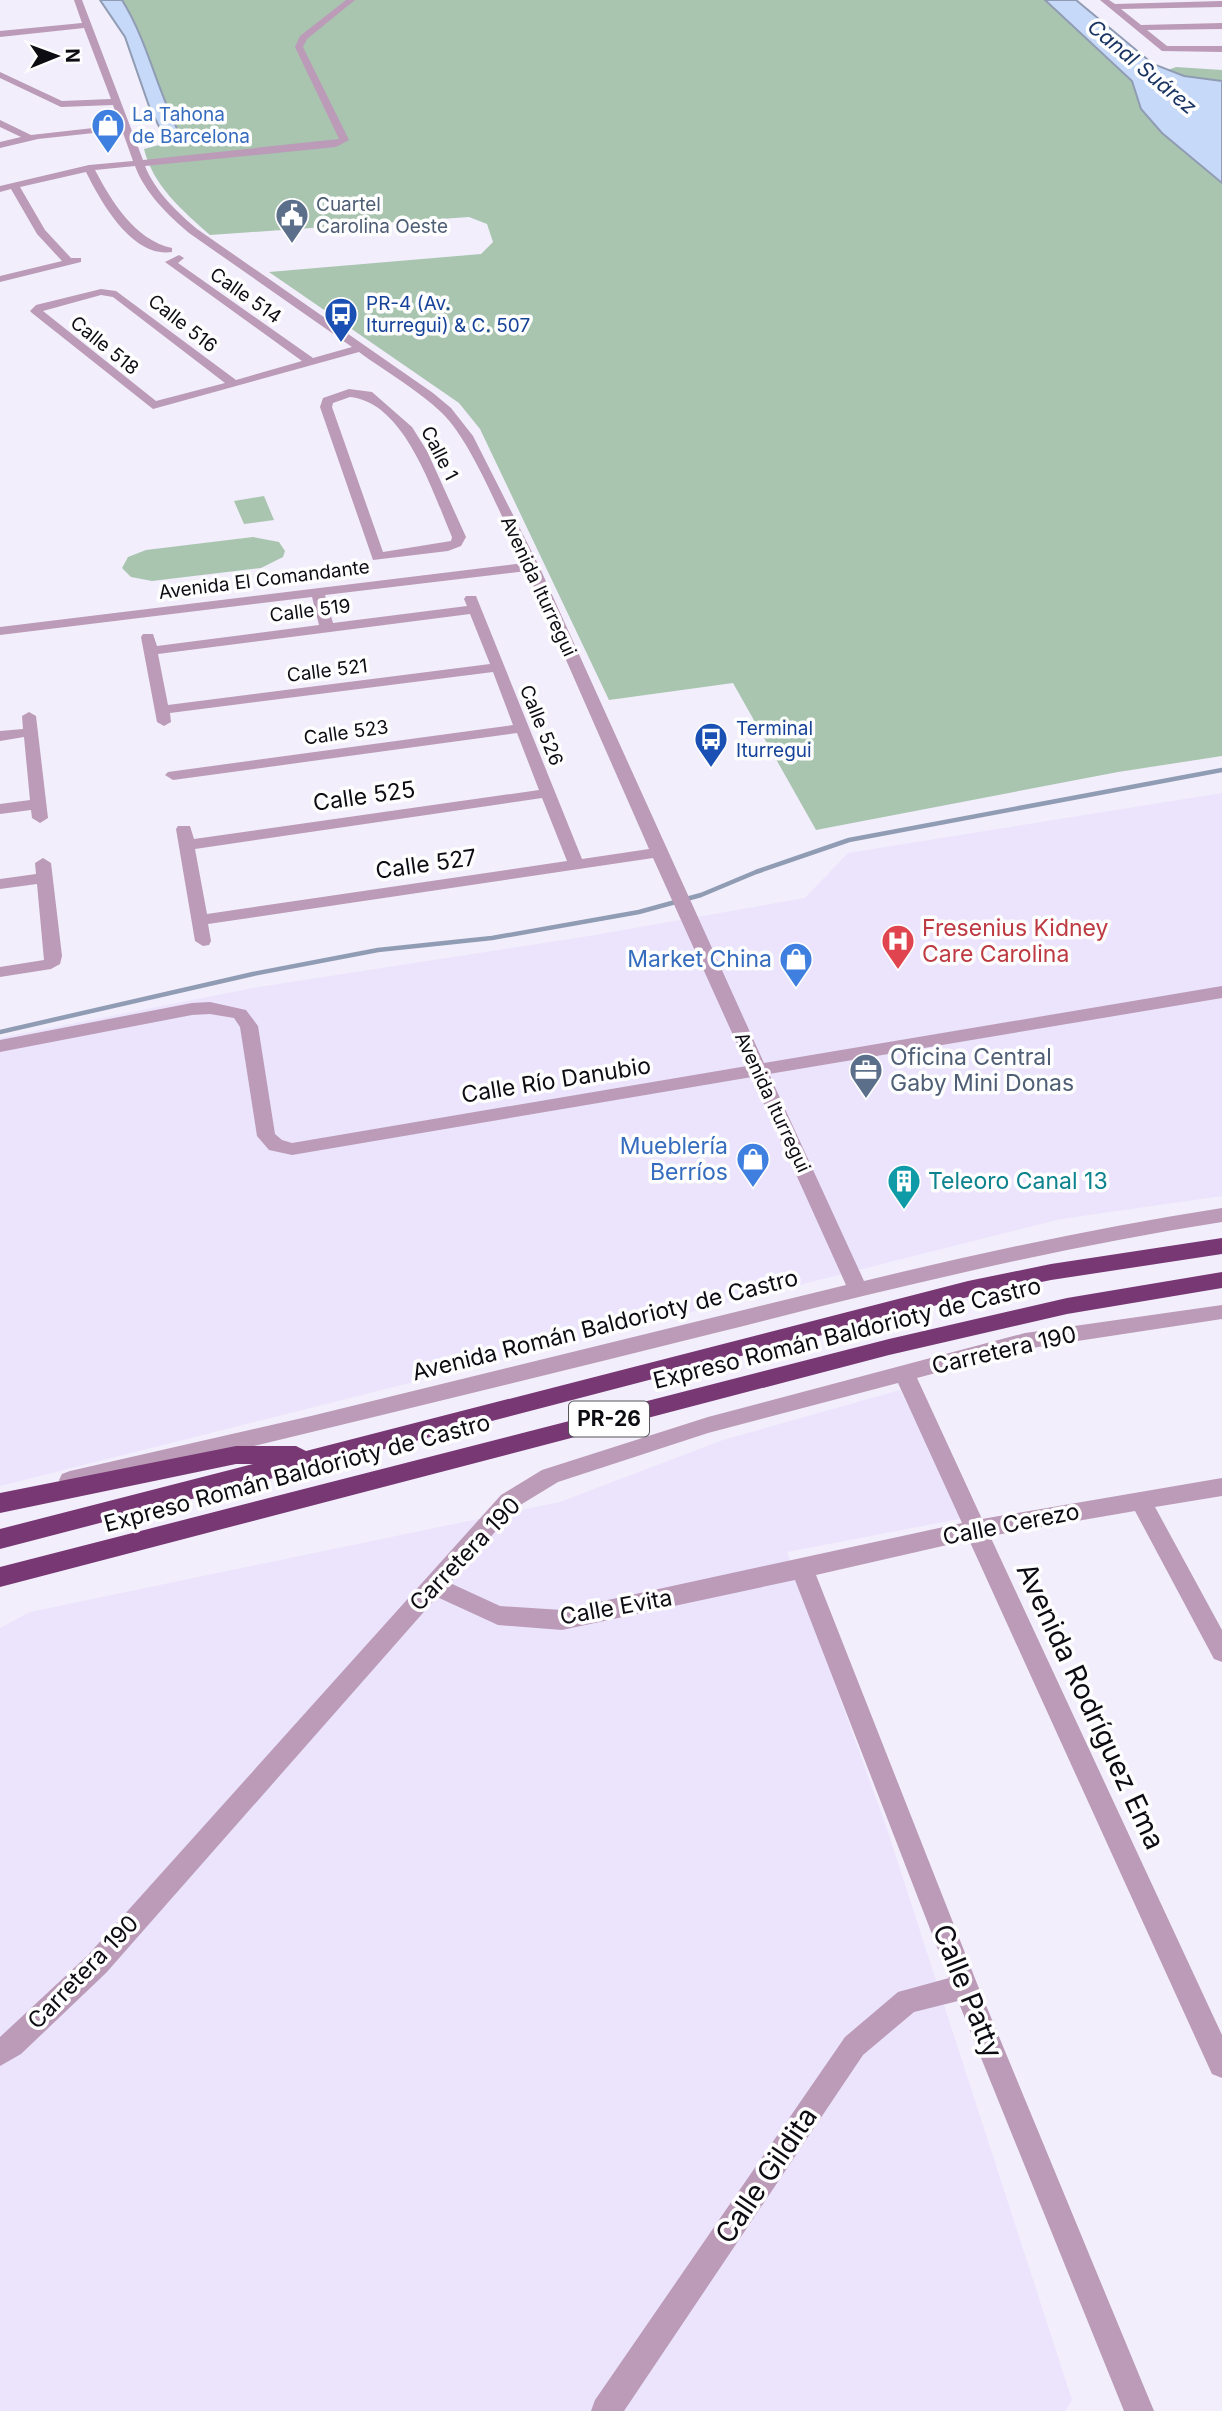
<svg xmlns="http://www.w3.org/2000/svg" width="1222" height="2411" viewBox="0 0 1222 2411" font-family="Inter,sans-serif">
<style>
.built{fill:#ebe4fc}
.green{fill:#a9c5b0}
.water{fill:#c7d9f8;stroke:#909cb3;stroke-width:2}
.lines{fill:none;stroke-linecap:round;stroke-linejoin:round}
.stream{stroke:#909cb3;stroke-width:4.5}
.minor{fill:#bb9bb7;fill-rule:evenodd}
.highway{fill:#783874;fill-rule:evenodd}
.labels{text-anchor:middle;stroke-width:7;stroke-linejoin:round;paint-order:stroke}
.far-shop-label{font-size:19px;fill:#366cbe;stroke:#fefefe;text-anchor:start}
.far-service-label{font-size:19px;fill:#4e5e75;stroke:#fefefe;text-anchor:start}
.far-street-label{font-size:19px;fill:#0e0c13;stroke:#fefefe}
.far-transit-label{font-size:19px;fill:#164399;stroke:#fefefe;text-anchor:start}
.far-water-label{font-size:21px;font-style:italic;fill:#193463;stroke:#fefefe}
.shield{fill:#fefefe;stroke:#56555a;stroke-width:2}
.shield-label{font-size:21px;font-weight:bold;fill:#0e0c13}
.street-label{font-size:23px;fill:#0e0c13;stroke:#fefefe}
.health-label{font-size:23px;fill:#be3a42;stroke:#fefefe;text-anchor:start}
.shop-label{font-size:23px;fill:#366cbe;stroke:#fefefe;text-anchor:end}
.service-label{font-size:23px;fill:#4e5e75;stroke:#fefefe;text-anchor:start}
.culture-label{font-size:23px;fill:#0d838f;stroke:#fefefe;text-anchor:start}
.near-street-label{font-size:28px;fill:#0e0c13;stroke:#fefefe}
</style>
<rect width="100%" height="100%" fill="#f2eefc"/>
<!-- built -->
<path class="built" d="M1222,793V1196L1061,1219L0,1486V1038L253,988L589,936L805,898L848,853Z
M900,1390L964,1518L787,1552L885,1823L1072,2400L1065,2411H0V1628L30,1612L560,1502L723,1440Z"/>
<!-- green -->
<path class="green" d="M122,0H1045L1132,81L1141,109L1162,133L1222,183V756L1118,772L816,830L733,683L609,700L480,429L459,403L269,272L481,254L493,242L487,224L469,217L210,235C183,211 153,186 144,149L182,139C158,95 149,43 122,0Z
M1176,67L1222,70V81L1184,76L1168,70Z
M264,496L274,520L244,524L234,501Z
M253,537L279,542L285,551L283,557L261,568L152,581L131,577L122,568L128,557L146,550Z"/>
<!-- water -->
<path class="water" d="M100,0H122C149,43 158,96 183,140L167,143L149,106L125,37Z
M1045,0H1076L1153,64L1184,76L1222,81V183L1162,133L1141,109L1132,81Z"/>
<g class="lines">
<!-- stream -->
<path class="stream" d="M0,1032L253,974L378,950L492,938L639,912L701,895L756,872L849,840L1222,770"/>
<!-- minor -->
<path class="minor" d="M74,0H82L143,160L339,139L295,47L300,36L346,0H355L307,39L303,47L349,140L336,147L145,166C155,191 176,211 197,229L433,393L451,408L473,436L539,566L764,1063L1222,986V998L769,1074L864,1281C983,1252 1101,1227 1222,1208V1222C1049,1249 881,1291 711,1334C498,1387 284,1440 70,1489L62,1486L59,1480L62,1474L70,1471L311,1416L846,1285L752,1077L292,1155L269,1150L257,1136L240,1027L234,1018L210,1014L192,1015L0,1052V1040L192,1003L210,1002L246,1010L258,1026L275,1134L282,1140L292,1143L747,1066L653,858L208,924L211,941L209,945L203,946L195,941L176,829L178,826H190L194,839L539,790L517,733L173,780L165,775L168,772L513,725L493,672L170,713L171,722L164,726L157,722L141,637L143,634H153L157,646L319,625L312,597L0,635V627L524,563C503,522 473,443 442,413C417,389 386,372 359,352L153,409L32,313L30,311L36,305L101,289L116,291L236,380L302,361L165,262L179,255L184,258L178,263L313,358L352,347L189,233C168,215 145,193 135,166L95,170C112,202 135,240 172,248V252C132,258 101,202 86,172L20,187L45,230L71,258H81V262L0,282V276L62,261L37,234L11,189L0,192V186L89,165L133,161L122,130L38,139L0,148V142L21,137L0,127V120L31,135L120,125L113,105L61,107L0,78V72L62,101L111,99L84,28L0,37V31L82,23ZM101,295L113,297L225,383L156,401L43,311ZM527,571L646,842L649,849L582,859L476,596H466L464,599L467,606L333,623L325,595ZM470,614L490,664L168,705L158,654ZM542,798L567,861L207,914L195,849Z
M1100,0H1109L1115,4L1222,1V7L1121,9L1141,25L1222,23V29L1147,30L1167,46H1222V52L1162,51Z
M349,389L372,392L412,427L427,451L466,537L461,546L448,551L373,560L320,407L323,398ZM350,397C405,402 433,493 452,537L451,541L383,552L332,407L333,403Z
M29,712L36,716L48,818L40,823L32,818L31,810L0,814V804L30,800L24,737L0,741V731L23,729L22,716Z
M43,858L51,863L62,956L60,964L51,969L0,977V967L44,960L37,884L0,889V879L36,874L35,863Z
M1222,1305V1319L1025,1349L917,1378L982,1519L1222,1478V1496L1155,1507L1222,1630V1662L1214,1659L1135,1511L990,1536L1222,2035V2078L1212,2074L969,1540L816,1575L978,1986L1154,2411H1124L958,2001L914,2012L863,2055L624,2411H591L595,2400L845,2037L898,1992L949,1978L795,1580L562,1630L498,1625L437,1597L106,1973L21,2054L0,2066V2037L88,1955L501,1495L542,1470L708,1417L1025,1333ZM898,1383L962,1523L562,1610L500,1606L450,1583L517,1507L558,1482L708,1433Z"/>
<!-- highway -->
<path class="highway" d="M1222,1238V1254L1051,1280L968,1297L0,1549V1529L253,1464H236L0,1513V1493L236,1446H296L306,1451L968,1281L1051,1264Z
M1222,1272V1288L1067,1314L889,1355L0,1587V1567L889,1339L1067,1298Z"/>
</g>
<!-- icons -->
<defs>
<symbol id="shop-pin" viewBox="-11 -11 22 30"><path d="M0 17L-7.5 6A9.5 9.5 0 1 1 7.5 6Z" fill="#3f7fe0" stroke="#fefefe"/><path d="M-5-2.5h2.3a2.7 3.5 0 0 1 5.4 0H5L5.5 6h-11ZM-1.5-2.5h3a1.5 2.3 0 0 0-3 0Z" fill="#fff"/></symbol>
<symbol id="civic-pin" viewBox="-11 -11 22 30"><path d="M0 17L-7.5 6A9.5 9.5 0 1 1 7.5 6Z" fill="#5c6f8a" stroke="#fefefe"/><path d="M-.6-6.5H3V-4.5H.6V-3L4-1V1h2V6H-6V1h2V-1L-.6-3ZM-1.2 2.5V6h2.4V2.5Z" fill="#fff"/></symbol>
<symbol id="bus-pin" viewBox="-11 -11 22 30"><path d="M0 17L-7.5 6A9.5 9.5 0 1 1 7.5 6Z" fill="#1a4fb4" stroke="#fefefe"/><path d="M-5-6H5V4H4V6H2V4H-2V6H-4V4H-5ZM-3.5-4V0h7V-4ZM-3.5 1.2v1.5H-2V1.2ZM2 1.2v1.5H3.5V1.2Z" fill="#fff"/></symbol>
<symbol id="hospital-pin" viewBox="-11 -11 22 30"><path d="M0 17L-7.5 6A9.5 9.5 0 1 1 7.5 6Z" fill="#e0444e" stroke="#fefefe"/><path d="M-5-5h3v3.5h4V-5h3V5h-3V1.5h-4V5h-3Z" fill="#fff"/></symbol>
<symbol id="office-pin" viewBox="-11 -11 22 30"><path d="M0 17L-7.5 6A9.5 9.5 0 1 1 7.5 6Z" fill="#5c6f8a" stroke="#fefefe"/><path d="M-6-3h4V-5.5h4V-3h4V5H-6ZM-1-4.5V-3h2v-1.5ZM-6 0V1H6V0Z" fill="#fff"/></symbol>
<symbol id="building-pin" viewBox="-11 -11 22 30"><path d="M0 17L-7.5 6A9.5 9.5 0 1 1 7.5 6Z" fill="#0f9aa8" stroke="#fefefe"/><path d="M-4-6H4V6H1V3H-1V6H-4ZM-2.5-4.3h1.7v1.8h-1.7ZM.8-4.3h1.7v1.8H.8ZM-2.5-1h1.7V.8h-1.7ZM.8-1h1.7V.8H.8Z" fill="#fff"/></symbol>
</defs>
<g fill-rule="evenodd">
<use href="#shop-pin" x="89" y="106" width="38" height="52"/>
<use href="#civic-pin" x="273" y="196" width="38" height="52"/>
<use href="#bus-pin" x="322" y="295" width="38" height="52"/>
<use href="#bus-pin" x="692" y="720" width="38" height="52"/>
<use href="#hospital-pin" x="879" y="922" width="38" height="52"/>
<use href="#shop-pin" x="777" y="940" width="38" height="52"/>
<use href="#office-pin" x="847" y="1051" width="38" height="52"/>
<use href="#shop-pin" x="734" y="1140" width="38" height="52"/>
<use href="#building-pin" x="885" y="1162" width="38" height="52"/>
</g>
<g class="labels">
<!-- far-shop labels -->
<g class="far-shop-label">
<text x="132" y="121">La Tahona<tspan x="132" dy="22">de Barcelona</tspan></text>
</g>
<!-- far-service labels -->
<g class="far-service-label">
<text x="316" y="211">Cuartel<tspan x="316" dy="22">Carolina Oeste</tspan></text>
</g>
<!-- far-street labels -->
<g class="far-street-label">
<text transform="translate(246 295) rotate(35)" y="7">Calle 514</text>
<text transform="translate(183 323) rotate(38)" y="7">Calle 516</text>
<text transform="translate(105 345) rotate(39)" y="7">Calle 518</text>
<text transform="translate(440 453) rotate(63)" y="7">Calle 1</text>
<text transform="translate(264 579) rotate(-7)" y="7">Avenida El Comandante</text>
<text transform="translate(539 586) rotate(65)" y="7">Avenida Iturregui</text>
<text transform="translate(310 610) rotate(-7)" y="7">Calle 519</text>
<text transform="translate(327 670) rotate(-7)" y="7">Calle 521</text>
<text transform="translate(542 725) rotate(68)" y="7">Calle 526</text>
<text transform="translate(346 732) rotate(-8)" y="7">Calle 523</text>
<text transform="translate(773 1102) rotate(65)" y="7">Avenida Iturregui</text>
</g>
<!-- far-transit labels -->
<g class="far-transit-label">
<text x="366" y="310">PR-4 (Av.<tspan x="366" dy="22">Iturregui) &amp; C. 507</tspan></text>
<text x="736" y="735">Terminal<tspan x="736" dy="22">Iturregui</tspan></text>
</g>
<!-- far-water labels -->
<g class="far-water-label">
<text transform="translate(1142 67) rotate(40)" y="7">Canal Suárez</text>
</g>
<!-- shield labels -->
<rect class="shield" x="569" y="1401.5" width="80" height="35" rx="5"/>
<g class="shield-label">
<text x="609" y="1426">PR-26</text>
</g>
<!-- street labels -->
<g class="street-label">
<text transform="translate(364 796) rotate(-8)" y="8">Calle 525</text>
<text transform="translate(426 864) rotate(-8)" y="8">Calle 527</text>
<text transform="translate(556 1080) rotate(-9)" y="8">Calle Río Danubio</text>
<text transform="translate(605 1325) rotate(-14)" y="8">Avenida Román Baldorioty de Castro</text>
<text transform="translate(847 1333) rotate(-14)" y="8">Expreso Román Baldorioty de Castro</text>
<text transform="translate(1004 1350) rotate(-13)" y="8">Carretera 190</text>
<text transform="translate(297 1473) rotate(-15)" y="8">Expreso Román Baldorioty de Castro</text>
<text transform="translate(1011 1524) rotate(-11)" y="8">Calle Cerezo</text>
<text transform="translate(465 1554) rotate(-46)" y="8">Carretera 190</text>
<text transform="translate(616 1607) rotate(-10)" y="8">Calle Evita</text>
<text transform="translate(83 1972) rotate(-46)" y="8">Carretera 190</text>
</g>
<!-- health labels -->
<g class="health-label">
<text x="922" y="936">Fresenius Kidney<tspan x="922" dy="26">Care Carolina</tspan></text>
</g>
<!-- shop labels -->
<g class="shop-label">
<text x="772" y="967">Market China</text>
<text x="728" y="1154">Mueblería<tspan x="728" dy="26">Berríos</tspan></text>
</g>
<!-- service labels -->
<g class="service-label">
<text x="890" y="1065">Oficina Central<tspan x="890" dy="26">Gaby Mini Donas</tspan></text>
</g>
<!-- culture labels -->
<g class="culture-label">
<text x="928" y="1189">Teleoro Canal 13</text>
</g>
<!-- near-street labels -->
<g class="near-street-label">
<text transform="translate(1091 1706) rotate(65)" y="10">Avenida Rodríguez Ema</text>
<text transform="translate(968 1991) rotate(68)" y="10">Calle Patty</text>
<text transform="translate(766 2175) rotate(-56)" y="10">Calle Gildita</text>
</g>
</g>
<!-- north arrow -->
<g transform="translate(56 56) rotate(89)" stroke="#fefefe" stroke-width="5" paint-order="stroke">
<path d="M0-5L12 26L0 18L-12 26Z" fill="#0e0c13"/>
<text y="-10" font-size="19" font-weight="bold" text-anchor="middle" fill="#0e0c13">N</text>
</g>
</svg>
